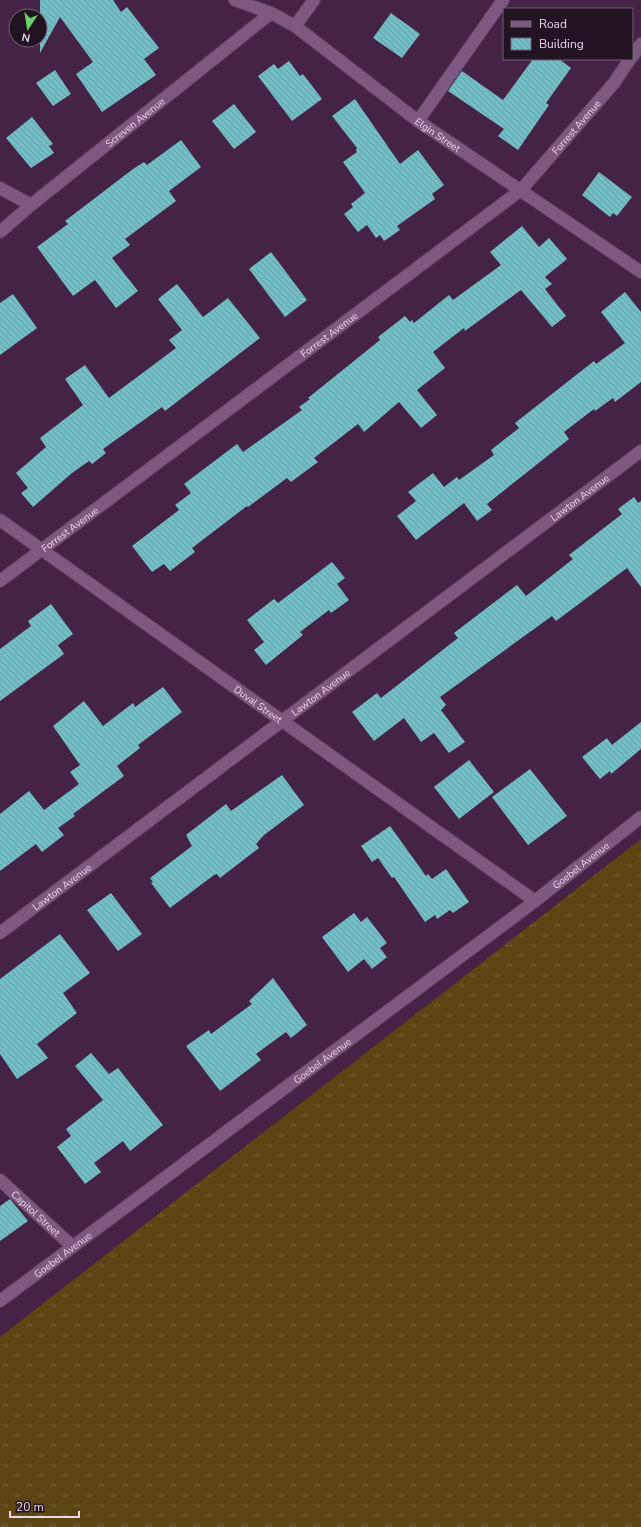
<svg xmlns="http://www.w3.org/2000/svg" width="641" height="1527" viewBox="0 0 641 1527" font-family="'Nunito Sans',sans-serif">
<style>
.grass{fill:url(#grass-tufts)}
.building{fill:url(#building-back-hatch)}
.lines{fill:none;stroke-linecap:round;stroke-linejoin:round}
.minor-casing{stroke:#5b3f5f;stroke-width:14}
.minor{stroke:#7d5981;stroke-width:12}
.labels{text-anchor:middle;stroke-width:4;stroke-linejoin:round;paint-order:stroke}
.street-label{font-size:10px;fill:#ebd6ec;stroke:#221323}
</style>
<defs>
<pattern id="grass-tufts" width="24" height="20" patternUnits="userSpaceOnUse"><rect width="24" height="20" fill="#5b4512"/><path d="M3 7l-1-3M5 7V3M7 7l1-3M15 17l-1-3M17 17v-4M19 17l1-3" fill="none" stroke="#735f35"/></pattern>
<pattern id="building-back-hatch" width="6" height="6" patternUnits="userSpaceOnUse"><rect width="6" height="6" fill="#73bec5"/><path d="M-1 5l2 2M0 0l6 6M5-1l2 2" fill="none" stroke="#689ea6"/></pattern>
</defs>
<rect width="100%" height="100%" fill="#442347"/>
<!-- grass -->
<path class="grass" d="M641,839V1527H0V1337Z"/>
<!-- building -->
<path class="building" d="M40,0H113L121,12L127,7L159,48L144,59L156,75L102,112L76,74L93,62L60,17L40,53Z
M391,13L420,34L402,58L373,38Z
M533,59H559L571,68L546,103L549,105L518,150L498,136L504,129L448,91L462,71L503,100Z
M289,61L300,76L303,74L322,99L292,121L258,76L274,64L278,69Z
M55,70L71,94L53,106L36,83Z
M355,99L400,164L418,150L444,185L432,194L435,199L397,226L400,230L384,241L380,235L376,238L367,225L358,232L344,214L353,207L351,204L365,193L343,162L357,152L356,150L357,148L332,116Z
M234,104L256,132L234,149L212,121Z
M32,117L53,144L49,146L54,153L31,168L6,138Z
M181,140L201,167L169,191L176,201L125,239L130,245L112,258L138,291L116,308L95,280L73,296L37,247L68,224L65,221L133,169L144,162L147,165Z
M599,172L632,197L617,216L613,213L610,217L582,195Z
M522,226L539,247L549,238L567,259L545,277L552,284L545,289L566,316L552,327L521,290L465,331L464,328L433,352L445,368L417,390L437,415L421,428L399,402L364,432L358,424L314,458L318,462L291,482L287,478L248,507L247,506L192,548L195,552L170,571L164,564L152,572L132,546L179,510L175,505L191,493L184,484L237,444L243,452L302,410L299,407L310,399L308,398L380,340L378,337L405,316L410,322L412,320L414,323L449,295L453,300L501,265L490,252Z
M271,252L307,300L285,317L249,269Z
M177,284L203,317L228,298L260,338L165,411L162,407L103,449L106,453L92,464L89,461L72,473L33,507L21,493L28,488L16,473L46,447L40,438L83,405L65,379L85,365L109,398L176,348L169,340L182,330L158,299Z
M625,292L641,312V382L615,402L613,398L595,411L594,409L564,432L569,439L487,504L492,510L477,521L464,503L416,540L397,516L416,501L408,492L433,473L444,487L457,477L459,480L494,455L491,450L519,428L515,423L594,361L596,364L625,343L601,312Z
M13,294L37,328L0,355V303Z
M634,497L638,503L641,501V587L627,568L556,621L552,616L440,697L446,705L441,710L465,742L449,753L434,733L421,742L404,718L374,741L352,712L377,693L381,698L458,638L454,633L517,585L526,596L573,559L569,555L622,514L618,509Z
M332,562L345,578L337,584L349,600L331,613L329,610L300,632L303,635L266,665L254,650L264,642L247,620L274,599L278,603Z
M51,604L73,634L58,645L64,654L0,701V649L31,626L28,621Z
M163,687L182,712L138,745L140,748L117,766L124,776L73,814L75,816L58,828L64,835L42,852L36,844L0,871V814L29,791L44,810L79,784L70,772L80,765L53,726L84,701L103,726L133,703L135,707Z
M641,722V749L611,774L610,771L600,779L582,757L607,738L612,745Z
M469,760L494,792L459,819L434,787Z
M530,769L567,816L528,845L492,797Z
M282,775L304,805L264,835L256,844L259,848L220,878L217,874L214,875L170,908L151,883L153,882L150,878L192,846L186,835L226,804L231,811Z
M390,826L426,876L428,874L432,879L446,869L469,902L453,913L450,910L437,919L435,915L425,922L394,877L392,878L378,858L372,862L361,846Z
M111,893L142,934L118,951L87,910Z
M354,913L361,922L367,917L387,943L380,948L387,957L372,969L364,959L348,972L322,937Z
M60,934L90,973L63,993L77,1013L37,1044L48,1058L17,1079L0,1054V979Z
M273,978L307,1025L291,1038L286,1032L256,1054L261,1060L220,1091L186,1046L209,1030L211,1034L252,1004L249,1001Z
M91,1053L109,1074L118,1068L163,1125L130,1151L123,1141L94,1163L101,1172L85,1184L57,1147L71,1136L66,1129L103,1100L75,1066Z
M10,1199L28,1221L0,1241V1206Z"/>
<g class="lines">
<defs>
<g id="minor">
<path id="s1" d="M235,0L271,13L295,26L418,121L641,272"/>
<path d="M295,26L314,0"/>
<path d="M632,57L641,44"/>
<path d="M418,121L503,0"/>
<path d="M0,188L31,205"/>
<path id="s2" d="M0,232L31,205L271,13"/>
<path id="s3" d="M0,520L535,901"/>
<path id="s4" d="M0,581L521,190L614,83L630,59"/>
<path id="s5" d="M0,933L641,451"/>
<path id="s6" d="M0,1180L72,1246"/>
<path id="s7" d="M0,1301L535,901L641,817"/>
</g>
</defs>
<!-- minor casing -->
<use href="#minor" class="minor-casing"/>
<!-- minor -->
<use href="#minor" class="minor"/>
</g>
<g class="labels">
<!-- street labels -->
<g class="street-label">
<text dy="4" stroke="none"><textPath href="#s2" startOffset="174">Screven Avenue</textPath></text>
<text dy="4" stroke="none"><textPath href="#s4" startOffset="735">Forrest Avenue</textPath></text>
<text dy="4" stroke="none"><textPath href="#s1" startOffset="245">Elgin Street</textPath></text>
<text dy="4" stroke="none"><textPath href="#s4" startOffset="411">Forrest Avenue</textPath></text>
<text dy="4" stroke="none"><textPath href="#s5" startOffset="725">Lawton Avenue</textPath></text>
<text dy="4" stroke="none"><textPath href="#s4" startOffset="87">Forrest Avenue</textPath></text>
<text dy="4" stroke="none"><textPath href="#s5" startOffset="401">Lawton Avenue</textPath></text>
<text dy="4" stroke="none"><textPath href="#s3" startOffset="317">Duval Street</textPath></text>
<text dy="4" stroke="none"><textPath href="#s7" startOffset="726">Goebel Avenue</textPath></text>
<text dy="4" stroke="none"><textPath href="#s5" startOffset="77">Lawton Avenue</textPath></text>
<text dy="4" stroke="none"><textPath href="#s7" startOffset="402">Goebel Avenue</textPath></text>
<text dy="4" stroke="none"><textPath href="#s6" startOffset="49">Capitol Street</textPath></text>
<text dy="4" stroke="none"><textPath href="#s7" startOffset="78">Goebel Avenue</textPath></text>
</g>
</g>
<!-- legend -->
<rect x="503" y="8" width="130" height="52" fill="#221323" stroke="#726173"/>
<rect x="511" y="21" width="20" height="6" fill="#7d5981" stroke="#726173"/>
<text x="539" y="28" font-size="12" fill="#ebd6ec">Road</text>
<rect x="511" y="38" width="20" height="12" fill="url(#building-back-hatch)" stroke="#726173"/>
<text x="539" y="48" font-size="12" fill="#ebd6ec">Building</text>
<!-- north arrow -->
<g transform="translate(28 28) rotate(192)"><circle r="19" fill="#221323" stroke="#726173"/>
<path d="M0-3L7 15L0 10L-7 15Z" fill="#66d466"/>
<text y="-6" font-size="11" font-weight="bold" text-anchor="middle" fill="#ebd6ec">N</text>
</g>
<!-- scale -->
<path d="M10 1511v6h69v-6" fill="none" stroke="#ebd6ec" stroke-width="2"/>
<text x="16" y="1511" font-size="12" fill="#ebd6ec" stroke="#221323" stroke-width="3" paint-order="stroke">20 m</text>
</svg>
